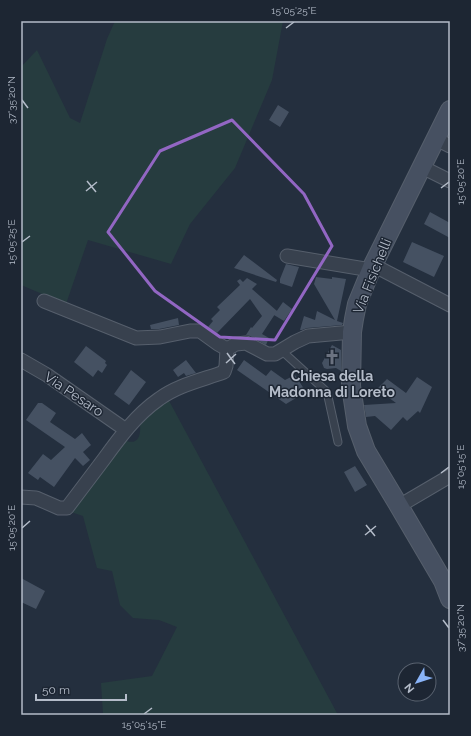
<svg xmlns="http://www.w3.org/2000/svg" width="471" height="736" viewBox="0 0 471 736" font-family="Raleway,sans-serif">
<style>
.green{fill:#263c3f}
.building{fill:#455162}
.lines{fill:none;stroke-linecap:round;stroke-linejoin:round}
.service-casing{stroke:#565f6c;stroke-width:9}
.minor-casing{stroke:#565f6c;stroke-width:15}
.secondary-casing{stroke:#565f6c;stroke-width:20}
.service{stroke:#38414e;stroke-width:7}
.minor{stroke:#38414e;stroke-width:13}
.secondary{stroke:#465061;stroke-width:18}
.marked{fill:none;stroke:#9266c3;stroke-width:3;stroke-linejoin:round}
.ticks{fill:none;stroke:#b4bcc9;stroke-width:1.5}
.labels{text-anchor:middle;stroke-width:3;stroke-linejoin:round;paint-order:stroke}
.street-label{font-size:14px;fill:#b4bcc9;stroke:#1d2633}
.poi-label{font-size:14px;font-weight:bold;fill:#b4bcc9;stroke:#1d2633}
.neatline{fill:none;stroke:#b4bcc9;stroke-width:1.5}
.ticks-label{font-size:10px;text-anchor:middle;fill:#b4bcc9}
</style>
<rect width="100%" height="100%" fill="#242f3e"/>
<!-- green -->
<path class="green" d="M115,21H283L272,80L235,168L190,224L171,264L88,240L66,304L21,285V67L37,50L70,118L80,123L107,39Z
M167,397L338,715H101L103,713L101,683L152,676L177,627L159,620L133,618L120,605L112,571L97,568L83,516L71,512L123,440C139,446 141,436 140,422Z"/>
<!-- building -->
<path class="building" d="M278,105L289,112L280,127L269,120Z
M430,212L450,223V238L424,224Z
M412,242L444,256L434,277L403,262Z
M244,255L277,280L276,282L234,268Z
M286,264L299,267L292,287L280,283V279Z
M316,277L332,279V277L346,279L337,321L343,323L342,325L307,328L302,330H300L304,316L315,320L317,311L335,320L314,284Z
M247,278L257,284L252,289L277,311L262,334L269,338L266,345L250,336L246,335L251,327L252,328L262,316L250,299L217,333L208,327L213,321L211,319L220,310L217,307L240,285L237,281L240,279L243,282Z
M283,302L292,309L284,321L274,315Z
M178,318L179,325L159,329H151L150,325Z
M332,345L341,350V371L336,368L327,369L324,368L322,363Z
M86,346L106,361L105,363L107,365L102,373L98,370L93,377L74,362Z
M186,360L196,373L186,376L184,373L178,377L173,370Z
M244,360L266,376L271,370L285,380L295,375L306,392L286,404L237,370Z
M131,370L146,382L129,405L114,394Z
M417,377L432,387L420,413L418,411L407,421L403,417L391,430L375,416L366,417L364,405L396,403L377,389L387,379L406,393Z
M38,403H42L56,413L50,422L75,439L82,433L91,445L83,452L90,460L83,466L75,458L54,487L40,477L38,480L28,473L43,454L51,460L65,447L26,420Z
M355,466L367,485L355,492L344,472Z
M21,578L45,591L36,609L21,602Z"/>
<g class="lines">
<defs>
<path id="service" d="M281,350L327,392L338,442"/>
<path id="minor" d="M436,139L450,146
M422,167L450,181
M287,256L371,270
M373,265L450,305
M44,301L136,338L160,337L190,331H200L218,344L227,349
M21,360L47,375L126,430
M21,497L36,498L59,508H67C79,492 92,475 104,459C120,437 136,415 159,399C178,385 202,380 224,372L226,366L227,349L236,344L246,343L267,354H275L295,342L308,336L352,332
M399,506L450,476"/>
<path id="secondary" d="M450,110L373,265L357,304L354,319L352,332L351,386L357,426L366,451L399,506L443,581L450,599"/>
</defs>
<!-- service casing -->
<use href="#service" class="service-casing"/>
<!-- minor casing -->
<use href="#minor" class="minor-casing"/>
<!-- secondary casing -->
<use href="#secondary" class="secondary-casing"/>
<!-- service -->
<use href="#service" class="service"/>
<!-- minor -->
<use href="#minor" class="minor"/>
<!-- secondary -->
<use href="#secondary" class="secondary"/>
</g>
<!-- marked area -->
<path class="marked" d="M232,120L304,194L332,246L275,340L220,337L155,291L108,232L160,151Z"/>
<!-- ticks -->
<path class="ticks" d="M286,28L294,22M22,100L28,108M87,181L96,192M441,188L449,182M86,191L97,182M22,242L30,236M227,353L235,364M226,363L236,354M441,473L449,467M366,525L375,536M22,528L30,521M365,535L376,526M443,620L449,628M144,714L152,708"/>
<!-- icons -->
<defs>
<symbol id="church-bare" viewBox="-9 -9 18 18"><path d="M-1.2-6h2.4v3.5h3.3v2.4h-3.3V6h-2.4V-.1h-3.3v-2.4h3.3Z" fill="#6b7280" stroke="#1d2633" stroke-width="2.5" paint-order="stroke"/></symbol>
</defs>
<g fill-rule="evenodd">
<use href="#church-bare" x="321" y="346" width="22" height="22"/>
</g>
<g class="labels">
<!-- street labels -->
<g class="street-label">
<text transform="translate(372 276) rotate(-68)" y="5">Via Fisichelli</text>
<text transform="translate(74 394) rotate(34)" y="5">Via Pesaro</text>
</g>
<!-- poi labels -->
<g class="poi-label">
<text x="332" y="381">Chiesa della<tspan x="332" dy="16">Madonna di Loreto</tspan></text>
</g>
</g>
<!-- border -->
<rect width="471" height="736" fill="none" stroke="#1d2633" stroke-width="44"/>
<!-- north arrow -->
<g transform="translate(417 682) rotate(231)"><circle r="19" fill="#1d2633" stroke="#59626f"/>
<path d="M0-3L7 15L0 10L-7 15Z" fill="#8ab4f8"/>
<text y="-6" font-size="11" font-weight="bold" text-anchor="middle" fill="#b4bcc9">N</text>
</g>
<!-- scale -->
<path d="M36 694v6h90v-6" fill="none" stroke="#b4bcc9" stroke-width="2"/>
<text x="42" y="694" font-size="12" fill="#b4bcc9" stroke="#1d2633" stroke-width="3" paint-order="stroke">50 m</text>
<rect x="22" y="22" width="427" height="692" class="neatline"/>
<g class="ticks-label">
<text x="294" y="14">15°05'25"E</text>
<text transform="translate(11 100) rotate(-90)" y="4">37°35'20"N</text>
<text transform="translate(460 182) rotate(-90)" y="4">15°05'20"E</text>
<text transform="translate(11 242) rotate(-90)" y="4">15°05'25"E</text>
<text transform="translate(460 467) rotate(-90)" y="4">15°05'15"E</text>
<text transform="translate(11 528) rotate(-90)" y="4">15°05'20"E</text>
<text transform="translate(460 628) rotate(-90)" y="4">37°35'20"N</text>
<text x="144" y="728">15°05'15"E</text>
</g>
</svg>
